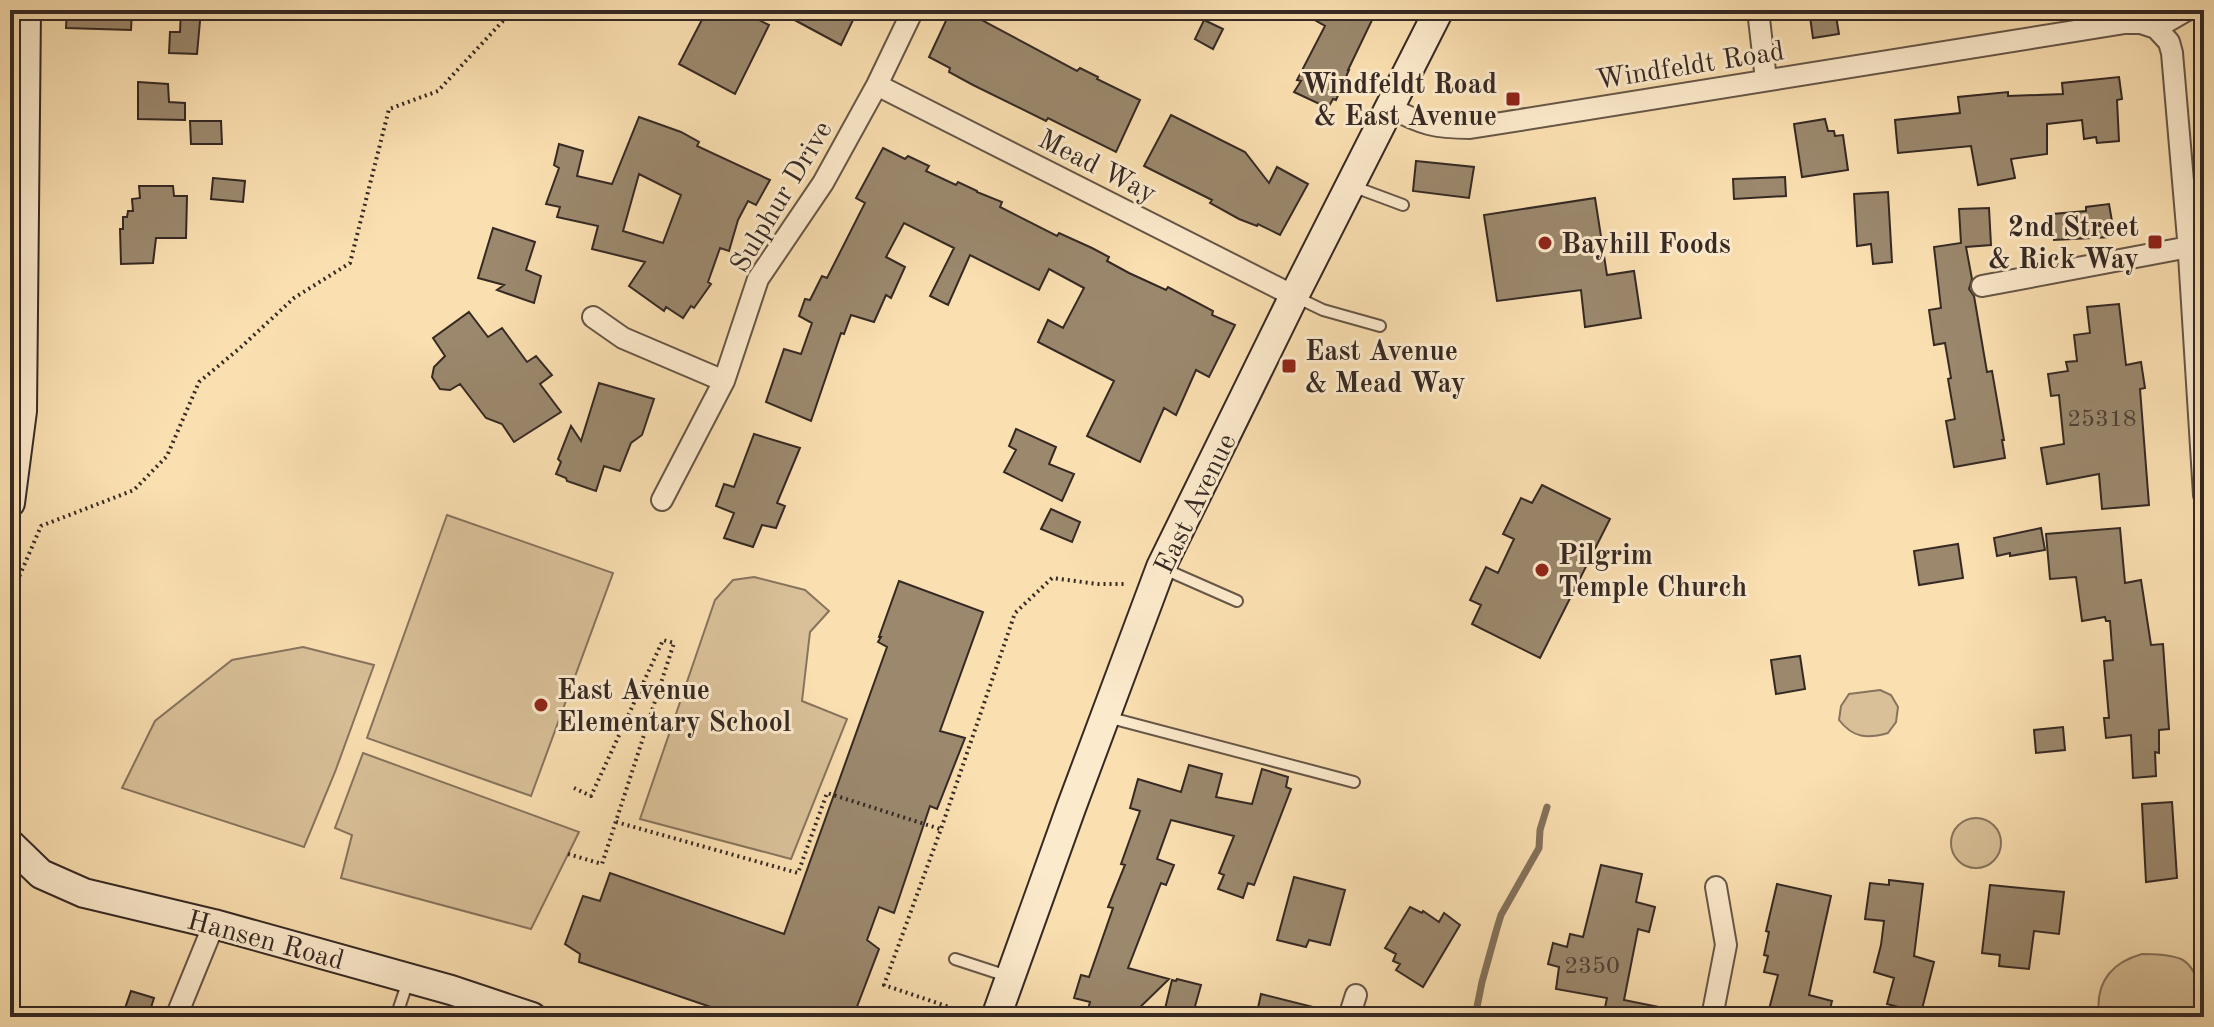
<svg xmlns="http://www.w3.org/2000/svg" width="2214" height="1027" viewBox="0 0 2214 1027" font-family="'Old Standard TT',serif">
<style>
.green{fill:#d9c098;stroke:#87745e;stroke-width:2}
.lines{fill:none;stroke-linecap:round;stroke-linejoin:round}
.stream{stroke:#83715b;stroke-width:7}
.building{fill:#9b886d;stroke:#352924;stroke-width:2;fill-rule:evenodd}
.lane-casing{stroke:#665647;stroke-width:14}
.street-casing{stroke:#665647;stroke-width:24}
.secondary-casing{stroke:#352924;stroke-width:32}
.path{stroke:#352924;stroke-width:4;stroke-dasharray:2 4;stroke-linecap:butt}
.lane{stroke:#fceacc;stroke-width:10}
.street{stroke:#fceacc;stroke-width:20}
.secondary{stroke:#fceacc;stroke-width:28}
.poi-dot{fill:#8f2418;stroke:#fceacc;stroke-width:3}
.labels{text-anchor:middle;stroke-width:6;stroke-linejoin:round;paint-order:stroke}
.number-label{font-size:24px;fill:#4e4136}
.street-label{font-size:28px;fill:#352924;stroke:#fceacc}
.poi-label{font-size:28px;font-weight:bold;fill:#352924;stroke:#fceacc;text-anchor:start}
</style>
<rect width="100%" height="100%" fill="#fadfb0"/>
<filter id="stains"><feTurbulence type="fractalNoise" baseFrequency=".0025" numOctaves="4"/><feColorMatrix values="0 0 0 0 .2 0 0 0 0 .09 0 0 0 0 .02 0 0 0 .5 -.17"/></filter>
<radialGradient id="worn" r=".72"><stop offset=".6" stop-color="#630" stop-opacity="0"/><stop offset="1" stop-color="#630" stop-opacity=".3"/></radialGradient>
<!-- green -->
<path class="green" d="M447,515L613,573L531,796L367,738Z
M754,577L805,590L829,611L810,632L802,701L847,719L791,859L640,819L715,600L733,580Z
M303,647L374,665L335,772L304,847L122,788L155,721L232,660Z
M1880,690L1891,695L1898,707L1896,722L1888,733C1867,739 1853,738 1839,720L1841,706L1849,694Z
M363,753L579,832L531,929L341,878L352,835L335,828Z
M1951 843a25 25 0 1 1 50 0a25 25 0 1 1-50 0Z
M2142,954C2154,954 2169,954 2181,959C2199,968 2203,999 2202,1017H2099C2095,984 2110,963 2142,954Z"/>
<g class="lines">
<!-- stream -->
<path class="stream" d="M1475,1017L1482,982L1497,928L1501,915L1539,848L1540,830L1547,807"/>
</g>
<!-- building -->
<path class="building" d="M67,10H132L131,30L66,28Z
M181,10H201L197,54L169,53L170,32H180Z
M707,10H739L769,25L735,94L679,64Z
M776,10H838L854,18L841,45Z
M951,10H963L1077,71L1080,68L1098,77L1097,79L1140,100L1116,152L1048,118L1046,121L973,85L949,72L950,68L929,57Z
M1297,10H1363L1374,16L1348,70H1349L1336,100L1333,99L1328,108L1294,92L1301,81L1297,80L1325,26Z
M1809,10H1835L1839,34L1813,38Z
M1204,20L1223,29L1213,49L1195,39Z
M2119,77L2122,99L2117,100L2119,141L2097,143L2096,137L2084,139L2082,120L2047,124V154L2011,159L2015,178L1978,185L1971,146L1898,153L1895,120L1960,113L1958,97L2008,92V96L2063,94L2062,83Z
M138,82L168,84L169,102L185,103V120L138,119Z
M1171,115L1245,152L1269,183L1277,167L1308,184L1280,235L1258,224L1257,226L1239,219L1210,203L1212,200L1144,166Z
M639,117L681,132L699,142L697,146L770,180L756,205L748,201L738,220L729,251L720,248L708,282L711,284L694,308L691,306L683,318L666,307L664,311L629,286L645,262L592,249L598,226L557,217L560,207L546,204L559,168L554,165L559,144L583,151L577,176L612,184ZM639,174L681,195L663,243L623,231Z
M1825,119L1828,131H1834L1835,136L1843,135L1848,170L1802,177L1794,124Z
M190,121H221L222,144H191Z
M883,148L905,159L908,156L929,166L926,171L956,185L958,182L977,191V192L1002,202L1000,207L1057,236L1059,233L1092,248L1109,257L1107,261L1129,273L1166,290L1168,287L1213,311L1212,315L1235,325L1209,377L1196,370L1176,415L1164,408L1140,462L1087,436L1114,381L1038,342L1048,320L1063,328L1084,288L1049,269L1039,290L970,255L948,305L930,296L954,248L904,223L886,257L905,267L891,298L886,295L874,322L851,315L844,334L841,333L811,421L766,402L784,349L801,354L812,323L799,316L805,299L810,300L822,276L827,278L865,203L856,198Z
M1416,161L1474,167L1469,198L1413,191Z
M1785,177L1786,196L1734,199L1733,179Z
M213,178L245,181L243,202L211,199Z
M139,186H173L174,196H187L186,238H156L153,263L121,264L120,229H123V217H127L128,211H133L132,199L140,198Z
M1888,192L1892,262L1873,264L1871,244L1857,246L1854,194Z
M1595,198L1607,275L1634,271L1641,318L1585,327L1581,290L1497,301L1484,215Z
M2109,204L2113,227L2110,228L2111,237L2054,240L2053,214L2086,211V207Z
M1989,208L1991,245L1966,247L1972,279L1969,289L1974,296L1987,372L1992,371L2004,440H2002L2005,458L1954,467L1946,421L1955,419L1948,379L1951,378L1945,343L1934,345L1929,310L1941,308L1934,247L1961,243L1959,209Z
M493,228L535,242L526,270L541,276L534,303L497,290L504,285L478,278Z
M2119,304L2126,365L2141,362L2145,388L2140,389L2149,505L2102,509L2099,474L2047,484L2041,448L2064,444L2059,395L2051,396L2048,374L2068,371L2066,362L2077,361L2074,335L2090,333L2087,307Z
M469,312L488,337L502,328L527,362L536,356L552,375L540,384L561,412L514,442L502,424L486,418L460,384L450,390L440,389L432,377L434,367L445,356L433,338Z
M599,383L654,399L642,435L631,443L620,471L604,466L596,491L567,481L566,478L556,474L561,462L558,459L571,426L581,441Z
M1016,429L1056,447L1049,464L1074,474L1062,501L1004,472L1016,450L1009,446Z
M754,434L800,448L777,503L785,506L776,528L762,525L753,547L724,538L734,513L716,506L724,484L734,487Z
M1542,485L1610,519L1540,658L1472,624L1481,605L1470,600L1486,567L1498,573L1514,539L1503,534L1521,498L1532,503Z
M1051,509L1080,522L1072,542L1041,529Z
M2041,528L2045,550L2010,556V553L1997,556L1994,538Z
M2120,528L2125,583L2141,580L2151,645L2163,644L2169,729L2159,730V753L2155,752L2156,776L2133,778L2131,735L2106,738L2104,718H2109L2104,661L2113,660L2110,621H2106L2105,617L2082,621L2076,577L2050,579L2046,534Z
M1958,544L1963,578L1919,585L1914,551Z
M899,581L983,612L940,731L965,738L937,809L930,806L894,913L879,907L867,940L879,949L853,1017H740L579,962L580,954L565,944L583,896L600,901L610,873L784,934L887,647L878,642L881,637H879Z
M1800,656L1805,689L1776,694L1771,660Z
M2063,727L2065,750L2036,753L2034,730Z
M1189,765L1222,774L1216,797L1252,804L1262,769L1288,777L1286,787L1291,789L1254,885L1248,883L1243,898L1218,889L1224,875L1219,873L1234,836L1171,820L1157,859L1174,865L1166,885L1161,883L1128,968L1169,979L1130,1017H1101L1087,1013L1090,1002L1074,998L1081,975L1089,977L1113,908L1108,907L1125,865L1121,864L1140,811L1130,808L1138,779L1181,792Z
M2172,802L2177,878L2146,882L2142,804Z
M1601,865L1642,874L1636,902L1655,907L1649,932L1638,929L1624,1000L1664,1008L1663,1017H1603L1607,998L1556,989L1559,967L1548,964L1553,943L1567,947L1570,934L1583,937Z
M1294,877L1345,890L1330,945L1309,940L1306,947L1277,940Z
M1889,880L1923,884L1914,956L1934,962L1921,1013L1887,1004L1894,978L1874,972L1881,945L1884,921L1865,919L1870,883L1889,885Z
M1777,884L1831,896L1809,995L1832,1001L1828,1017H1767L1778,975L1764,972L1768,956L1764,955L1769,932L1766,931Z
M1990,885L2064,892L2059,934L2034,931L2029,969L1999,966L2000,955L1982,953Z
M1410,907L1422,913L1423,911L1439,922L1444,913L1460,925L1423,987L1396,970L1400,964L1393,961L1396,954L1385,948Z
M1177,979L1201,985L1192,1017H1163L1172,980L1176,981Z
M131,991L154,998L148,1017H122Z
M1261,994L1325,1010L1324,1017H1256Z"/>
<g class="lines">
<defs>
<path id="lane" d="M1352,186L1403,205
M1296,297L1323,310L1380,326
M1162,568L1237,601
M1107,717L1354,782
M955,959L1007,976
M396,1017L408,981"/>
<path id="street" d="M1758,10L1766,80
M2156,28L2169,42L2172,53L2188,239L2204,495
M877,85L1294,296
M1391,108C1421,124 1435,128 1470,128L2125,23H2141L2156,28L2187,10
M1982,286L2189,247
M593,317L623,338L724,381
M662,500L724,381L758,279L823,183L877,85L913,10
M176,1017L214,924
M1349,1017L1356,995
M1712,1017L1726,945L1716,887"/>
<path id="secondary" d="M10,503L22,411L26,10
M10,844L41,874L84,893L214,924L451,990L532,1017
M996,1017L1071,808L1161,567L1294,296L1439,10"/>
</defs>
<!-- lane casing -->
<use href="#lane" class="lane-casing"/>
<!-- street casing -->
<use href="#street" class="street-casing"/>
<!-- secondary casing -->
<use href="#secondary" class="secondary-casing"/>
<!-- path -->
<path class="path" d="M10,598L41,526L134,490L167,456L199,382L240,348L294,298L350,263L389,109L438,91L513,10
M616,822L798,873L827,793L940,829
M568,854L602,864L674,643L663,640L591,796L574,788
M970,1014L884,985L941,829L1015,613L1052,578L1098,584H1127"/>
<!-- lane -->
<use href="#lane" class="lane"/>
<!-- street -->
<use href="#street" class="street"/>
<!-- secondary -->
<use href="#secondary" class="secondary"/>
</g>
<!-- markers -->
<g class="poi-dot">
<rect x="1505" y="91" width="16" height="16" rx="4"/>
<rect x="2147" y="234" width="16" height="16" rx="4"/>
<circle cx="1545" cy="243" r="8"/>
<rect x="1281" y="358" width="16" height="16" rx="4"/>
<circle cx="1542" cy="570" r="8"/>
<circle cx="541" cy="705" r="8"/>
</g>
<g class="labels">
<!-- number labels -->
<g class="number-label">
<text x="2102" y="426">25318</text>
<text x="1592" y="973">2350</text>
</g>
<!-- street labels -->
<g class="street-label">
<text transform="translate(1690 64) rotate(-9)" y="10">Windfeldt Road</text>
<text transform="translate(1098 165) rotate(27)" y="10">Mead Way</text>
<text transform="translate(780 196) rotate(-59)" y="10">Sulphur Drive</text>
<text transform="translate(1194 503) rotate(-64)" y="10">East Avenue</text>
<text transform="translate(266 939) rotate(15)" y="10">Hansen Road</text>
</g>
<!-- poi labels -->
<g class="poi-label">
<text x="1497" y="93" text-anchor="end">Windfeldt Road<tspan x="1497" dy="32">&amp; East Avenue</tspan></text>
<text x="2139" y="236" text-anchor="end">2nd Street<tspan x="2139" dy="32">&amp; Rick Way</tspan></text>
<text x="1561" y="253">Bayhill Foods</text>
<text x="1305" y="360">East Avenue<tspan x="1305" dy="32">&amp; Mead Way</tspan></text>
<text x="1558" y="564">Pilgrim<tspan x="1558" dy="32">Temple Church</tspan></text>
<text x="557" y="699">East Avenue<tspan x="557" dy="32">Elementary School</tspan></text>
</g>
</g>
<!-- margin -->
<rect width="2214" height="1027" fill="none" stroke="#fadfb0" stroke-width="40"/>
<rect x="12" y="12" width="2190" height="1003" fill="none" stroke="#352924" stroke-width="4"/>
<rect x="20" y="20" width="2174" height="987" fill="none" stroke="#352924" stroke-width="2"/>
<rect width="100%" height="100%" filter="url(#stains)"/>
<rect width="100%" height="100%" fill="url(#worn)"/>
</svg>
